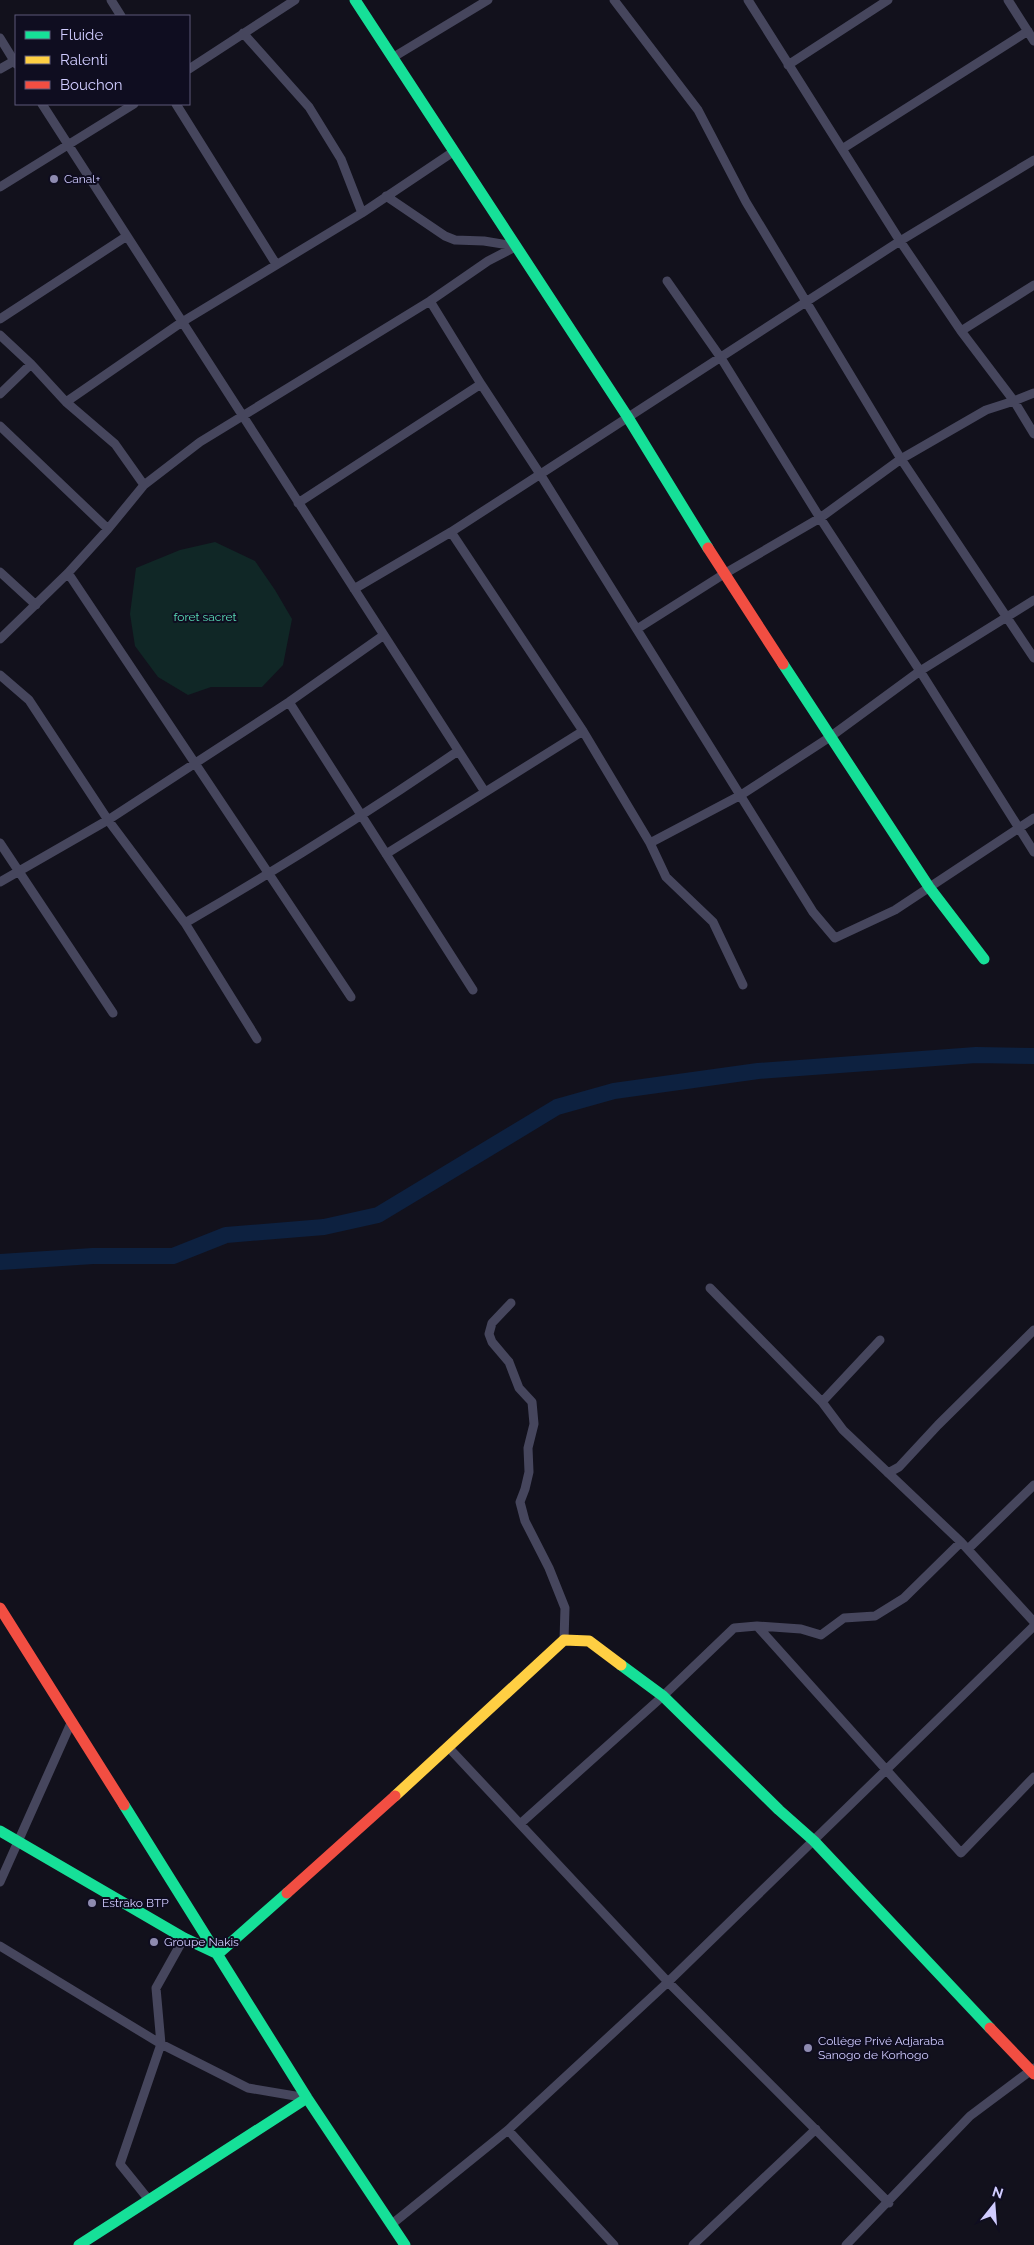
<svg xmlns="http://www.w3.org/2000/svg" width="1034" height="2245" viewBox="0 0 1034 2245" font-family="Raleway,sans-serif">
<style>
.green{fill:#102726}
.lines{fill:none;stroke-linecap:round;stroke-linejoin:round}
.river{stroke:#0d2140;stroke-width:16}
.street{stroke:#46465d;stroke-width:9}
.fast{stroke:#16e098;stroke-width:11}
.slow{stroke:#ffcf43;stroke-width:11}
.jam{stroke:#f24e42;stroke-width:11}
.poi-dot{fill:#8e8bb0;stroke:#0f0d20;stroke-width:2}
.labels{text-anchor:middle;stroke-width:4;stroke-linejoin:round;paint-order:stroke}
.poi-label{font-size:12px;fill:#d0ccff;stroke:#0f0d20;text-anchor:start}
.park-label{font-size:12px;fill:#59deb8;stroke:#0f0d20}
</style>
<rect width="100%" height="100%" fill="#12111c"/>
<!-- green -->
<path class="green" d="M215,542L255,561L275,590L292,619L283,665L262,687H211L188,695L158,677L135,646L130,614L136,568L180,550Z"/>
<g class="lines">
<!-- river -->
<path class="river" d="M0,1262L93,1256H173L226,1235L324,1227L378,1215L557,1107L614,1091L758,1071L976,1055L1034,1056"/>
<!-- street -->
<path class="street" d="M111,0L121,16
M614,0L698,110L746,202L901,459L1034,658
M748,0L900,241L961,331L1014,401L1034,434
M1008,0L1034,41
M243,33L309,107L341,159L362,213
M0,38L16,64
M392,58L488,0
M788,65L888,0
M0,69L14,61
M189,69L295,0
M42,104L485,792
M176,104L276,264
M842,149L1028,31
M0,187L134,104
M386,196L445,236L455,240L484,241L515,246
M667,281L721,358L820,518L920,671L1034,852
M430,301L481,384L540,474L813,912L835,938L895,910L1034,818
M0,319L127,236
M961,331L1034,285
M0,335L31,364L66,402L115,444L144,485
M0,394L31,364
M66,402L182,322L362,213L453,152
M0,426L108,529
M298,503L481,384
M451,532L583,731L650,843L666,877L713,922L743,985
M0,572L36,605
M68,573L351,997
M354,589L451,532L900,241L1034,160
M637,629L724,574L820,518L901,459L986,410L1014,401L1034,393
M0,639L68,573L108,529L144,485L200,442L430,301L488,261L515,247
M0,675L29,700L108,820L185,923L257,1039
M289,702L473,990
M0,843L113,1013
M650,843L741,795L830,737L920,671L1034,600
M386,854L583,731
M0,882L108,820L289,702L384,635
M185,923C278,869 369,812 458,751
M710,1288L822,1402L843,1430L961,1542L1034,1622
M511,1303L492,1323L489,1334L492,1342L509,1362L519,1388L532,1402L534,1424L528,1448L529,1472L525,1489L520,1502L525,1521L549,1568L565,1608L564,1640
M822,1402L880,1340
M888,1473L899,1467L938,1425L1034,1330
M968,1549L1034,1485
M757,1626L961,1853L1034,1777
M449,1748L668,1982L889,2203
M520,1824L663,1696L734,1628L757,1626L801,1629L821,1635L844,1618L875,1616L904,1598L961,1542
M0,1882L71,1723
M0,1946L161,2044L248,2088L307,2098
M508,2130L614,2245
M149,2200L120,2164L161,2044L156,1988L184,1938
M392,2224L508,2130L668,1982L1034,1626
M693,2245L816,2129
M846,2245L970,2116L1034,2068"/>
<!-- fast -->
<path class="fast" d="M355,0L627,416L708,548
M783,664L929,887L984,959
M621,1665L663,1696L779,1810L814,1841L990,2028
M124,1805L307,2098L405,2245
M0,1831L184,1938L218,1954L287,1893
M79,2245L307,2098"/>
<!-- slow -->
<path class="slow" d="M395,1796L564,1640L589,1641L621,1665"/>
<!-- jam -->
<path class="jam" d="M708,548L783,664
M0,1608L124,1805
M287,1893L395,1796
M990,2028L1034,2074"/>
</g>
<!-- markers -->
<g class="poi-dot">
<circle cx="54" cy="179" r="5"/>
<circle cx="92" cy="1903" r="5"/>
<circle cx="154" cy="1942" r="5"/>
<circle cx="808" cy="2048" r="5"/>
</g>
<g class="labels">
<!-- poi labels -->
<g class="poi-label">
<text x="64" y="183">Canal+</text>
<text x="102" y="1907">Estrako BTP</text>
<text x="164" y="1946">Groupe Nakis</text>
<text x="818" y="2045">Collège Privé Adjaraba<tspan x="818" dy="14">Sanogo de Korhogo</tspan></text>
</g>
<!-- park labels -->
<g class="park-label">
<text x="205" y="621">foret sacret</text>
</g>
</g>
<!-- legend -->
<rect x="15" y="15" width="175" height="90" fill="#0f0d20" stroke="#5c5979"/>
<rect x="25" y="31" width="25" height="8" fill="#16e098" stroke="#5c5979"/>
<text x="60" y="40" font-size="15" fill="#d0ccff">Fluide</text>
<rect x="25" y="56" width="25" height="8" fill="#ffcf43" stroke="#5c5979"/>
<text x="60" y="65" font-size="15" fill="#d0ccff">Ralenti</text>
<rect x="25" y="81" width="25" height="8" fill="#f24e42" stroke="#5c5979"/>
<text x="60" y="90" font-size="15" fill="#d0ccff">Bouchon</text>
<!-- north arrow -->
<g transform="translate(994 2205) rotate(17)" stroke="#0f0d20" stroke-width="4" paint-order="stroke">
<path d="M0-4L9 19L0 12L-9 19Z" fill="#d0ccff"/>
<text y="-8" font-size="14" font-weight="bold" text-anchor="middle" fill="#d0ccff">N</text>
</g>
</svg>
